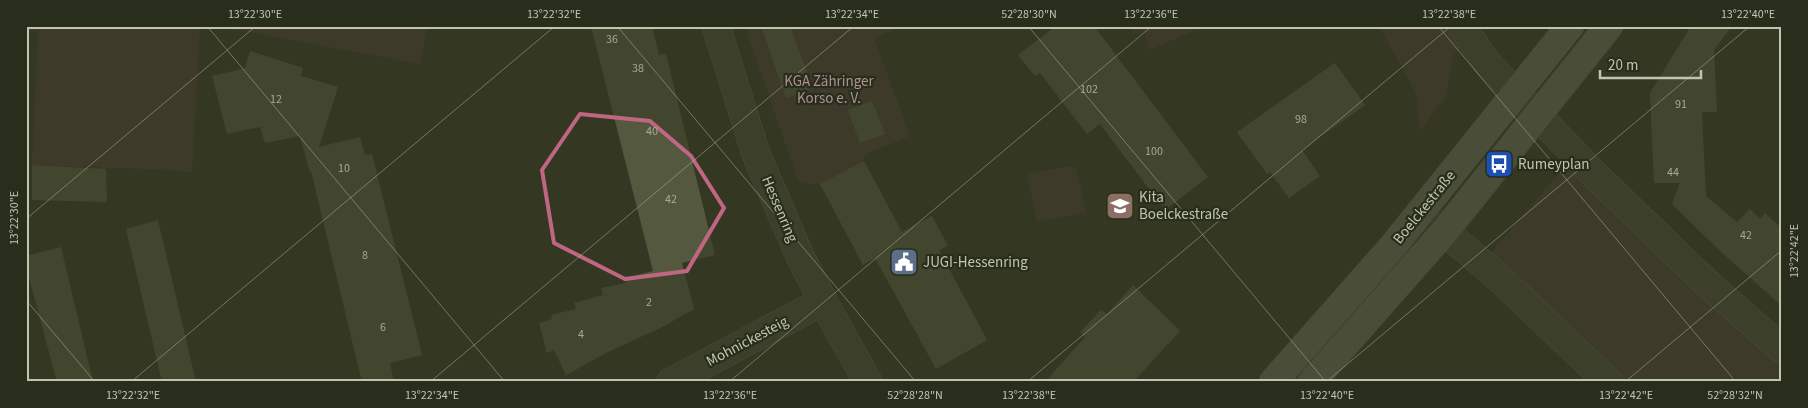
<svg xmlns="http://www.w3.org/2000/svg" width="1808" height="408" viewBox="0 0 1808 408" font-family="'Source Sans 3',sans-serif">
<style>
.green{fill:#493d31}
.building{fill:#53583f}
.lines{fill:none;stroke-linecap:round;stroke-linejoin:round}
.minor-casing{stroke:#626754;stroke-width:29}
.major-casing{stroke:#505543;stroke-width:29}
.minor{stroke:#454936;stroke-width:28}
.major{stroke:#646954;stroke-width:28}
.marked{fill:none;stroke:#c16682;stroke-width:4;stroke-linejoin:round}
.ticks{fill:none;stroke:#c0c5b1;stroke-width:1;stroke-opacity:0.45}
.labels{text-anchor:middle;stroke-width:4.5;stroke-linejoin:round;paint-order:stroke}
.number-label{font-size:12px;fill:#a5aa94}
.park-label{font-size:15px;fill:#b08f93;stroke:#292e1c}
.poi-label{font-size:15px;fill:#c0c5b1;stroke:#292e1c;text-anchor:start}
.street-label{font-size:15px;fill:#c0c5b1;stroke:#292e1c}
.neatline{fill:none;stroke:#c0c5b1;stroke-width:2}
.ticks-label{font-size:12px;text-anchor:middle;fill:#c0c5b1}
</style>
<rect width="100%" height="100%" fill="#343823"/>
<!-- green -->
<path class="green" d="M26,26H200L192,172L147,169L32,165L38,32L26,30Z
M218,26H427L420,64Z
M745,26H901L874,39L910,136L865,154L864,161L820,184L799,183Z
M1131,26H1204L1150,50L1144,30L1134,34Z
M1379,26H1445L1460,48L1453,56L1446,96L1420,131L1416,93Z
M1567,164L1782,361V382H1623C1577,341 1534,298 1491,253Z
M1072,166L1076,168L1086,212L1037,222L1027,174Z
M1391,262L1400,270L1303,382H1287Z"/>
<!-- building -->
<path class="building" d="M591,26H652L659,55L666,54L715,255L682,263L694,309L662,327L606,353L566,375L554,350L547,353L539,323L552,319L551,315L576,309L574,303L603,295L601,288L626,283L625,278L653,271Z
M761,26H790L813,88L786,98Z
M1056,26H1094L1208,177L1165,210L1100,124L1087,134L1040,73L1035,76L1018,55Z
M1691,26H1732L1714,50L1717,112H1702L1706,196L1737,222L1750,209L1760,219L1765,213L1782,229V306L1720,251L1672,204L1680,183H1654L1650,93Z
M250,51L303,68L301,76L338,87L319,147L360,137L365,155L372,154L422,355L390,363L394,382H362L311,171L310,173L300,136L265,143L260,127L227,134L212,76L245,68Z
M1335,63L1365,105L1302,150L1320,176L1289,198L1270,172L1267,174L1237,132Z
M872,101L885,134L860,143L848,110Z
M864,161L902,232L932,216L948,246L939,250L987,340L936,369L875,258L863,265L820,184Z
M32,165L106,169L107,202L32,200Z
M158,220L196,382H162L126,229Z
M61,247L93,382H57L26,266V256Z
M1133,285L1180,331L1133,382H1045L1085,337L1080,332L1101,310L1107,314Z"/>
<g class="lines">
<defs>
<path id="minor" d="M716,26L756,154L800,256L823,301L868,382
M1462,26L1487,63L1595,175L1708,284L1782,349
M1421,211L1498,277L1608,382
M671,382L823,301"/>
<path id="major" d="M1273,382L1393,246L1570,26
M1312,382L1445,231L1609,26"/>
</defs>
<!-- minor casing -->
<use href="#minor" class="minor-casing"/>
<!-- major casing -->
<use href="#major" class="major-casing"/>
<!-- minor -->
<use href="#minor" class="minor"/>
<!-- major -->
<use href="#major" class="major"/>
</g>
<!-- marked area -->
<path d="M0 0H1808V408H0ZM580,114L650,121L691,156L724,208L687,271L625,279L554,243L542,170Z" fill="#343823" fill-opacity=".55" fill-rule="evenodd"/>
<path class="marked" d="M580,114L650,121L691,156L724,208L687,271L625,279L554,243L542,170Z"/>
<!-- ticks -->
<path class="ticks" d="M207,26L505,382M617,26L916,382M1028,26L1326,382M1438,26L1736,382M26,219L256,26M26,300L95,382M131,382L555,26M430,382L854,26M729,382L1152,26M1027,382L1451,26M1326,382L1750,26M1625,382L1782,250"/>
<!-- icons -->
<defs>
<symbol id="bus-square" viewBox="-11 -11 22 22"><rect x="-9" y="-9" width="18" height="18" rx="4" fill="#1a4fb4" stroke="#292e1c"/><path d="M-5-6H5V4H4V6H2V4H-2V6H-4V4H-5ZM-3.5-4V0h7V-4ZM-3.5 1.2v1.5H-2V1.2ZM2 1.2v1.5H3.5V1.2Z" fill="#fff"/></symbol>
<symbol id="school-square" viewBox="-11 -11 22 22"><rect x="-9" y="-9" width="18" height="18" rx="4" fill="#8d6e63" stroke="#292e1c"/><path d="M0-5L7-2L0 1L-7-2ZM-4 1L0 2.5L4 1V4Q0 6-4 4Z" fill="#fff"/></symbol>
<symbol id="civic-square" viewBox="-11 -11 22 22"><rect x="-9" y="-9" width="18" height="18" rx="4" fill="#5c6f8a" stroke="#292e1c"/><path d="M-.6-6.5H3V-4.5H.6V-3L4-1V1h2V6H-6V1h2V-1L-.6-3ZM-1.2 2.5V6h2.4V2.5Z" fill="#fff"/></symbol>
</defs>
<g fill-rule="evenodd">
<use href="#bus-square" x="1483" y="148" width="32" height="32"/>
<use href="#school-square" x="1104" y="190" width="32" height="32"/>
<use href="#civic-square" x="888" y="246" width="32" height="32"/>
</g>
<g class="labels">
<!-- number labels -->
<g class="number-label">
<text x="612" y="43">36</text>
<text x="638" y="72">38</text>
<text x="1089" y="93">102</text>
<text x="276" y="103">12</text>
<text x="1681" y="108">91</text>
<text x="1301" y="123">98</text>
<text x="652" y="135">40</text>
<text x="1154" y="155">100</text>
<text x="344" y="172">10</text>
<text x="1673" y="176">44</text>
<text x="671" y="203">42</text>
<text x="1746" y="239">42</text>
<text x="365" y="259">8</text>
<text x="649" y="306">2</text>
<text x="383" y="331">6</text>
<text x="581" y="338">4</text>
</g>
<!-- park labels -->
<g class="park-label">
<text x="829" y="86">KGA Zähringer<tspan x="829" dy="17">Korso e. V.</tspan></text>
</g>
<!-- poi labels -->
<g class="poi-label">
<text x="1518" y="169">Rumeyplan</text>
<text x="1139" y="202">Kita<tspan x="1139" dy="17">Boelckestraße</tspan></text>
<text x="923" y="267">JUGI-Hessenring</text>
</g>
<!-- street labels -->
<g class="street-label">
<text transform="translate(1424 207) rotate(-51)" y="5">Boelckestraße</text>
<text transform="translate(780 209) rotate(67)" y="5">Hessenring</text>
<text transform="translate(747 341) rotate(-28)" y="5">Mohnickesteig</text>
</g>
</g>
<!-- border -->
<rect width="1808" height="408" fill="none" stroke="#292e1c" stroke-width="55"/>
<!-- scale -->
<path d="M1600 70v8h101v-8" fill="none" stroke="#c0c5b1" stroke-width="2.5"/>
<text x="1608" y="70" font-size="15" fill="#c0c5b1" stroke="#292e1c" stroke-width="4" paint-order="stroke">20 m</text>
<rect x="28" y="28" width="1752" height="352" class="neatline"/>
<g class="ticks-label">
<text x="255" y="18">13°22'30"E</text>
<text x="554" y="18">13°22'32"E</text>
<text x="852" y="18">13°22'34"E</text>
<text x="1029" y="18">52°28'30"N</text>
<text x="1151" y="18">13°22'36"E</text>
<text x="1449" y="18">13°22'38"E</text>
<text x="1748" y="18">13°22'40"E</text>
<text transform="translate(14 218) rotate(-90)" y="4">13°22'30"E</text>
<text transform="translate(1794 251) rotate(-90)" y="4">13°22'42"E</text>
<text x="133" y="399">13°22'32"E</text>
<text x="432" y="399">13°22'34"E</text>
<text x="730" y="399">13°22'36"E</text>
<text x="915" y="399">52°28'28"N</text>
<text x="1029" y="399">13°22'38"E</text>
<text x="1327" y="399">13°22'40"E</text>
<text x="1626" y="399">13°22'42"E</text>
<text x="1735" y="399">52°28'32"N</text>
</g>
</svg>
